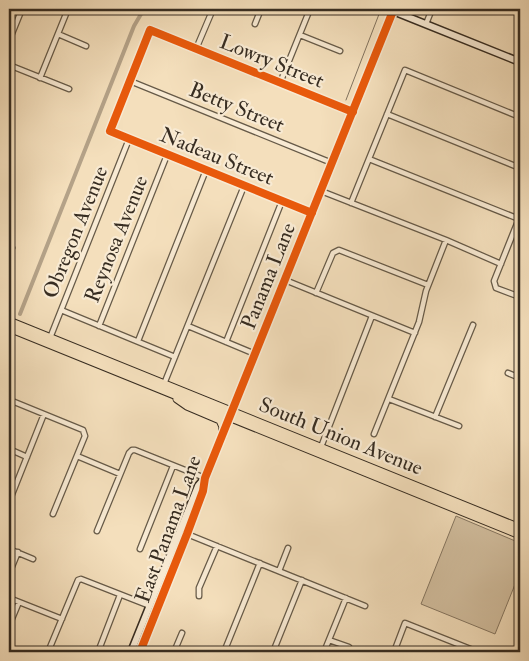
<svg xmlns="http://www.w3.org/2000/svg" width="529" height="661" viewBox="0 0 529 661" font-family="'IM FELL Double Pica',serif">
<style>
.green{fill:#d4c1a2;stroke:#867762}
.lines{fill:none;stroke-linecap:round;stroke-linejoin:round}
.stream{stroke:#82735f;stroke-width:1}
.canal{stroke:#b4a288;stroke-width:4}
.street-casing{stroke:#665a48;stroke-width:7}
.secondary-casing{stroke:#372d22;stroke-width:9}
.primary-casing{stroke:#372d22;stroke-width:9}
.street{stroke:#f8ead3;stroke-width:4.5}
.secondary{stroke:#f8ead3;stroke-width:6}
.primary{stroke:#f4dfbc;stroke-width:7}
.cycleway-casing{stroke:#f8ead3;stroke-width:11}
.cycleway{stroke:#e8590c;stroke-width:8}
.labels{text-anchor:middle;stroke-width:4.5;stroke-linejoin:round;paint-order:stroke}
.street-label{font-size:21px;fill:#372d22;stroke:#f8ead3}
</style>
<rect width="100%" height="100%" fill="#f4dfbc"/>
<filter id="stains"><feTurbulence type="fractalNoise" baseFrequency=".004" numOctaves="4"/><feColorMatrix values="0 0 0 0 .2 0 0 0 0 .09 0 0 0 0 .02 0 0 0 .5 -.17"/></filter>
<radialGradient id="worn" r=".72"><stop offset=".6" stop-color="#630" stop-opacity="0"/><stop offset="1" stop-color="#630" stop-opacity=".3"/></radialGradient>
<!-- green -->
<path class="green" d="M456,516L520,543V572L495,634L421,604Z"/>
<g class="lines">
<!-- stream -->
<path class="stream" d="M346,100L381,9"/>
<!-- canal -->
<path class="canal" d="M20,314L134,26L144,9"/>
<defs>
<path id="street" d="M255,24L261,9
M426,24L432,9
M58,34L86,46
M300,35L340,51
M9,41L22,9
M196,49L213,9
M9,65L69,89
M40,78L68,9
M130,81L332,163
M280,83L310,9
M387,114L520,168
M369,159L519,219
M321,191L446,240L501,264
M351,203L405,70L520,117
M312,213L110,131L150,30L353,112
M520,216L494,281L496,288L520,297
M9,246L12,248
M285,280L415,333
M316,293L333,253L339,250L428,285
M61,310L175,357
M99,326L167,155
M188,326L255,354
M50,338L129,139
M138,341L206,170
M226,342L282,201
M508,373L520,378
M164,384L244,186
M389,399L459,426
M12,401L83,430L85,436L53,514
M435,417L473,325
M374,434L419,322L426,291L446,240
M321,447L372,316
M9,449L27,457
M77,456L120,474
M9,502L44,414
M97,531L129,453L132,450H135L205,478
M187,534L365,606
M9,549L33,559
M140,549L173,466
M279,571L288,548
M9,574L18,552
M199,596V588L217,546
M9,598L62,619
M9,626L19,602
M329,640L349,647
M48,652L78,580L81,579L150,606
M98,652L120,595
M174,652L182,633
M224,652L260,563
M273,652L302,580
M324,652L346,598
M394,652L405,623L478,652"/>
<path id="secondary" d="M388,9L520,62
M131,652L198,486L204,479
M140,652L187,534L203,491L205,478L394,9"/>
<path id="primary" d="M9,321L520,528
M9,328L520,535
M177,399L187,406L220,420L223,427L222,437"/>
</defs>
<!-- street casing -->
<use href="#street" class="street-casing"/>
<!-- secondary casing -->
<use href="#secondary" class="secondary-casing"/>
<!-- primary casing -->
<use href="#primary" class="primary-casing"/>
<!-- street -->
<use href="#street" class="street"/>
<!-- secondary -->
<use href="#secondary" class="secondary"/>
<!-- primary -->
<use href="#primary" class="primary"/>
<defs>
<path id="cycleway" d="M312,213L110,131L150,30L353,112
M140,652L187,534L203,491L205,478L393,11"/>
</defs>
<!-- cycleway casing -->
<use href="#cycleway" class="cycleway-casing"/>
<!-- cycleway -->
<use href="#cycleway" class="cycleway"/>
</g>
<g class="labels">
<!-- street labels -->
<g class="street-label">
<text transform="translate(272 61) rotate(22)" y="7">Lowry Street</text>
<text transform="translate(237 107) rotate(22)" y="7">Betty Street</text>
<text transform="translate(217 156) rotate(22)" y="7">Nadeau Street</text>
<text transform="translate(75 232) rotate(-68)" y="7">Obregon Avenue</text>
<text transform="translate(116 239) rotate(-68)" y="7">Reynosa Avenue</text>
<text transform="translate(268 276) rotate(-68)" y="7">Panama Lane</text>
<text transform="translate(341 436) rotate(22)" y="7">South Union Avenue</text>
<text transform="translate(168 529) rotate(-70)" y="7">East Panama Lane</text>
</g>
</g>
<!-- margin -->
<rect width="529" height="661" fill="none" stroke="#f4dfbc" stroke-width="30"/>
<rect x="10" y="10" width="509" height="641" fill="none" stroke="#372d22" stroke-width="2.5"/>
<rect x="15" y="15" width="499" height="631" fill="none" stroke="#372d22"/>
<rect width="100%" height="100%" filter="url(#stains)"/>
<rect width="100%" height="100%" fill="url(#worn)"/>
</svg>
